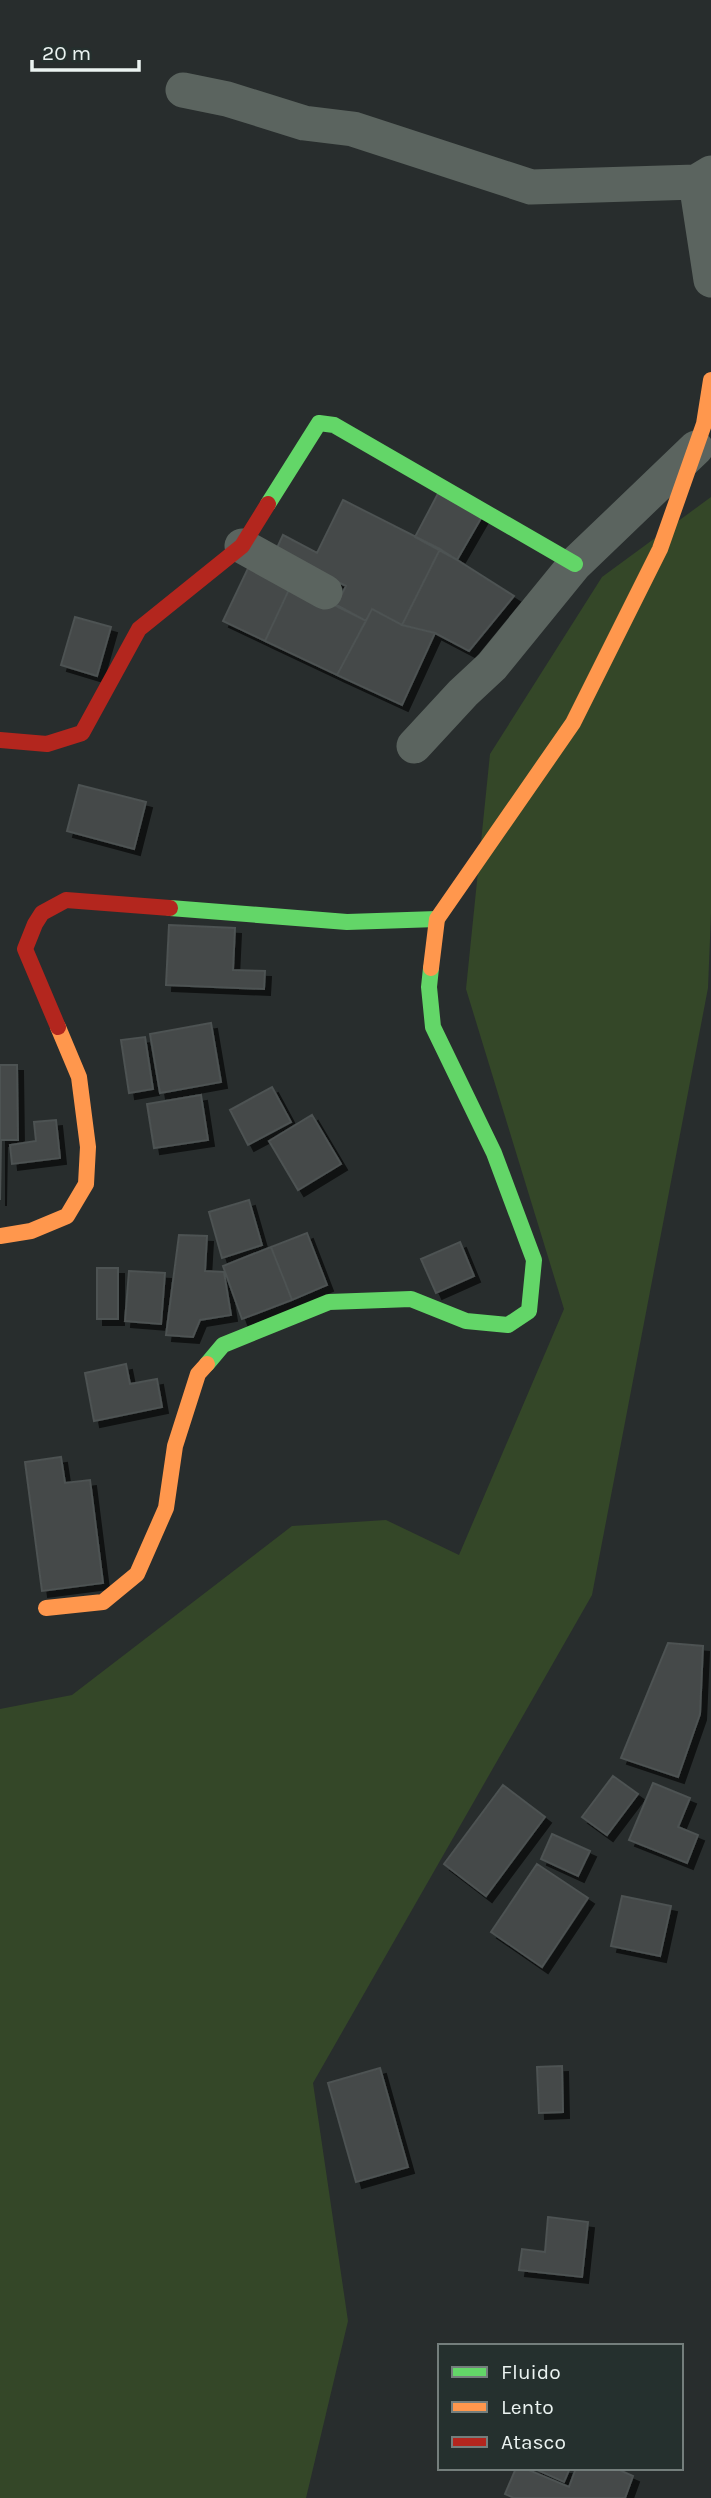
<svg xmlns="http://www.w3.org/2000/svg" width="711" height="2498" viewBox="0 0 711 2498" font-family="Karla,sans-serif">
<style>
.green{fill:#344728}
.building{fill:#454a4a;stroke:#4d5252;stroke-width:2;filter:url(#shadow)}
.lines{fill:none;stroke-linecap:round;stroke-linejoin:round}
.street{stroke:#5b645f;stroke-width:35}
.fast{stroke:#63d668;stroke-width:16}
.slow{stroke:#ff974d;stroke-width:16}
.jam{stroke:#b3261e;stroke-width:16}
</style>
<defs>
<filter id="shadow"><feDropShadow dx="6" dy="6" stdDeviation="0" flood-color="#0009"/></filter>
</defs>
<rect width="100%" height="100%" fill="#282d2d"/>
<!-- green -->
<path class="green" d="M711,497V914L708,988L592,1595L313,2083L348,2321L306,2498H0V1709L72,1695L292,1526L386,1520L459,1555L564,1309L466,989L490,754L602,577Z"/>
<!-- building -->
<path class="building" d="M441,488L484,513L457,560L415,537Z
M343,500L440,549L402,625L372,609L366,621L336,606L346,586L276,550L283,535L317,553Z
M440,549L514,596L469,651L435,633L402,625Z
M251,562L293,581L265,641L223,621Z
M293,581L366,621L337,675L265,641Z
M372,609L402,625L435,633L402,705L337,675Z
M75,617L111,627L97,676L61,665Z
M79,785L146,802L134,849L67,831Z
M169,925L235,928L233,970L265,971L264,989L166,985Z
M211,1023L221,1082L160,1093L150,1034Z
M145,1037L153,1089L129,1093L121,1040Z
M0,1065H17L18,1140H1L0,1200Z
M272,1087L291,1122L248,1145L230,1110Z
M201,1095L208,1140L154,1148L147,1104Z
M312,1115L341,1164L298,1190L269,1141Z
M56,1120L60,1158L12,1164L10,1145L36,1141L34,1122Z
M249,1200L262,1245L222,1258L209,1212Z
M307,1233L327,1285L292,1300L271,1247Z
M179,1235L207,1236L205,1271L224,1272L231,1315L200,1320L193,1337L166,1335Z
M460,1242L474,1276L436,1293L421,1259Z
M271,1247L292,1300L242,1319L223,1266Z
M97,1268H118V1319H97Z
M129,1271L165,1273L161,1324L125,1321Z
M126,1364L130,1384L157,1379L162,1407L94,1421L85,1373Z
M61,1457L65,1483L90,1480L103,1583L42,1591L25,1462Z
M668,1643L703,1646L700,1714L678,1777L621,1758Z
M613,1776L638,1794L607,1835L582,1817Z
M653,1783L690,1798L678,1827L698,1835L687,1863L629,1840Z
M503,1785L545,1817L486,1896L444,1864Z
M552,1834L590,1851L578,1876L541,1859Z
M537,1864L588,1898L542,1967L491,1932Z
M622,1896L671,1906L660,1956L611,1946Z
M562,2066L563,2112L539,2113L537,2067Z
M380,2068L408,2167L356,2182L328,2083Z
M548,2217L588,2222L582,2277L519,2270L522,2249L545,2252Z
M516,2468H524L569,2487L576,2468H615L633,2476L625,2498H514L505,2494Z
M533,2468H570L564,2482Z"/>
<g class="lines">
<!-- street -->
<path class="street" d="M183,90L227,99L304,123L353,129L531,187L696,182
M711,173L696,182L711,280
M242,546L325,592
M414,746L463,693L492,666L575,564L696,448"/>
<!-- fast -->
<path class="fast" d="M268,504L319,423L334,425L575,564
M170,908L347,922L437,919
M207,1364L223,1345L329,1302L411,1299L466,1321L508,1325L529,1311L534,1260L494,1153L433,1027L429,987L431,968"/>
<!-- slow -->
<path class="slow" d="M431,968L437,919L573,723L660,549L704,424L711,380
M0,1236L31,1231L67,1216L86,1184L88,1147L79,1077L58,1027
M46,1608L103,1602L137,1574L166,1508L175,1446L198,1374L207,1364"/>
<!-- jam -->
<path class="jam" d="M0,740L47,744L82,733L139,629L242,546L268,504
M58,1027L25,949L35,924L42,913L66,900L170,908"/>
</g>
<!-- legend -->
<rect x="438" y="2344" width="245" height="126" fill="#25302e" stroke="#747e7c" stroke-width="2"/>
<rect x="452" y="2367" width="35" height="10" fill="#63d668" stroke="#747e7c" stroke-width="2"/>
<text x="501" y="2379" font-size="21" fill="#ebf3f1">Fluido</text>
<rect x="452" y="2402" width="35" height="10" fill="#ff974d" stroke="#747e7c" stroke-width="2"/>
<text x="501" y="2414" font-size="21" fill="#ebf3f1">Lento</text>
<rect x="452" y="2437" width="35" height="10" fill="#b3261e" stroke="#747e7c" stroke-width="2"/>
<text x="501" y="2449" font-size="21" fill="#ebf3f1">Atasco</text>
<!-- scale -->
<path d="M32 60v10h107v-10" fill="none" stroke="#ebf3f1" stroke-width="3.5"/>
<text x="42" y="60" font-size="21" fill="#ebf3f1" stroke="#25302e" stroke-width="5" paint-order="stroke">20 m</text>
</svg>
